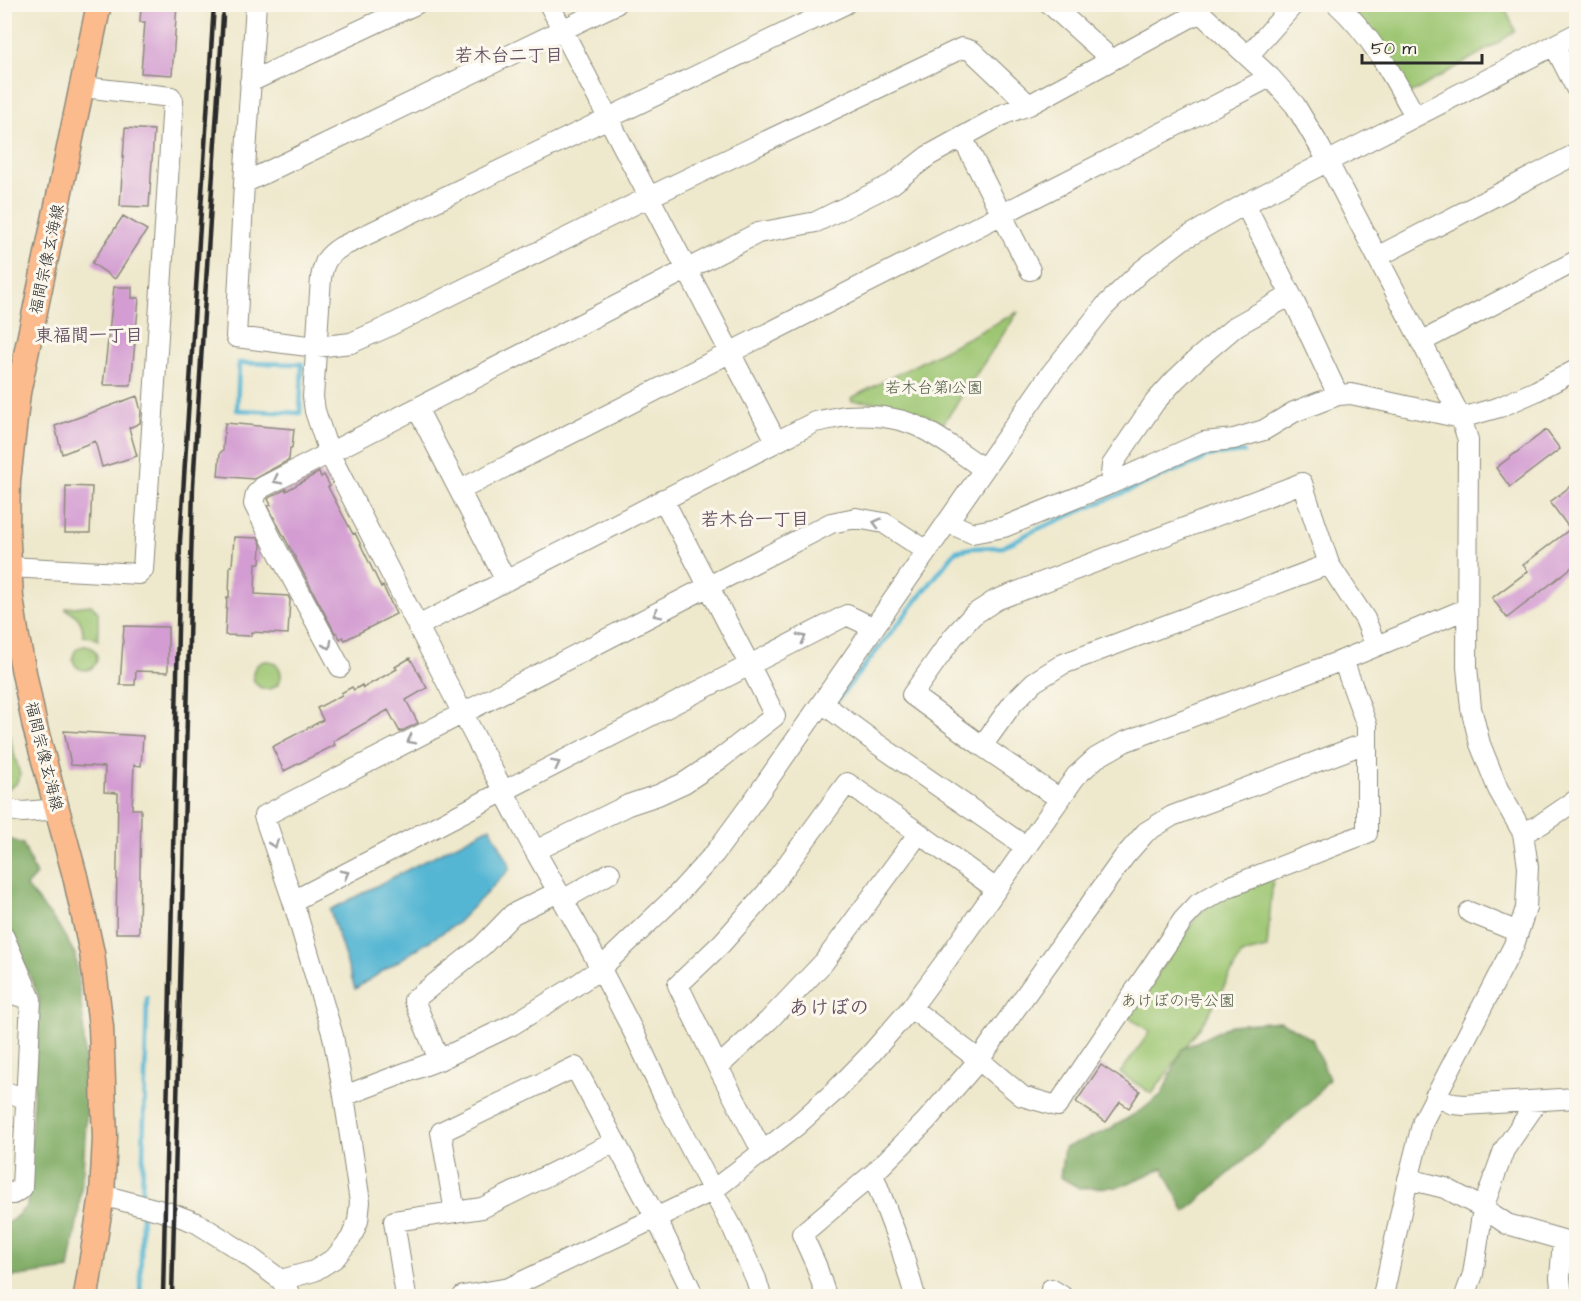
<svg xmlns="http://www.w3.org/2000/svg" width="1581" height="1301" viewBox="0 0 1581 1301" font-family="'Architects Daughter','Klee One',sans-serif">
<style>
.green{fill:#9dc672;stroke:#64784e;stroke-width:1.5}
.forest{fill:#7eab64;stroke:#546b48;stroke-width:1.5}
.water{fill:#54b6d3;stroke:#40707f;stroke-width:1.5}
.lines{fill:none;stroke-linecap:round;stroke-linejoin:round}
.stream{stroke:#54b6d3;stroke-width:4.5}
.building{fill:#d39cd2}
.minor-casing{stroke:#8c8a7c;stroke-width:22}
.major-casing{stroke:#8c8a7c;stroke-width:27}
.minor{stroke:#fff;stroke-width:20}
.major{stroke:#fbbb8d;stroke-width:24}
.rail{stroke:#2b2b2b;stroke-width:4.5}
.oneway{stroke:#a0a0a0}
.labels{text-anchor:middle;stroke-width:6;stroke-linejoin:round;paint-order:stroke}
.street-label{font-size:16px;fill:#2b2b2b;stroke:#fbf7ec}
.park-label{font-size:16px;fill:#4d5a40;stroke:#fbf7ec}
.neighbourhood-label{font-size:18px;font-weight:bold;fill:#665365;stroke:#fbf7ec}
.quarter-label{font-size:20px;font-weight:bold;fill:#665365;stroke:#fbf7ec}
</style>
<rect width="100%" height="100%" fill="#fbf7ec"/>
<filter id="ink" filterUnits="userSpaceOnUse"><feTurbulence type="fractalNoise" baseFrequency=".0167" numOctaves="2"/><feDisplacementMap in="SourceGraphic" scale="12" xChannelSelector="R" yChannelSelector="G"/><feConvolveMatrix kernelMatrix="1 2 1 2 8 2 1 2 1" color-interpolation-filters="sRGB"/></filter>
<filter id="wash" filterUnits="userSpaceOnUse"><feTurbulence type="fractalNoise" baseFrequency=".008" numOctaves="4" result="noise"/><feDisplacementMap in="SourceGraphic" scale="24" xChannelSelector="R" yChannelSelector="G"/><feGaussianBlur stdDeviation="1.35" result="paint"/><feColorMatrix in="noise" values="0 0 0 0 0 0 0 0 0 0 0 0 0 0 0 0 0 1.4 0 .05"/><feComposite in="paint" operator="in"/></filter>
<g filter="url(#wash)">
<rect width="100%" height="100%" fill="#eee8cc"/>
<!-- green -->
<path class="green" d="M1365,5H1504L1515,31L1496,44L1410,94L1356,15Z
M1018,312L943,424C914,408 886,401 852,401L851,398Z
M91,605L98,612V640L92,637L83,636C83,623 79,615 66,610V608Z
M73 658a12 12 0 1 1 24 0a12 12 0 1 1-24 0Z
M253 675a14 14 0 1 1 28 0a14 14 0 1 1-28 0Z
M4,717L20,775L16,784L5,791Z
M1273,877L1267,948L1242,954L1207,1017L1152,1094L1120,1073L1150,1032L1128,1016L1198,915L1212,904Z"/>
<!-- forest -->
<path class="forest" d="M4,837L23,844L36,875L26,886L58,925L75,954L83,1020L87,1107L83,1169L78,1217L69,1269L5,1278V1223L10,1222L27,1206L39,997L5,922Z
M1280,1021L1312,1039L1329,1079L1307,1105L1185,1212L1163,1168L1119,1187L1079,1188L1060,1177L1064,1148L1108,1130L1143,1109L1162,1094L1182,1049L1231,1025Z"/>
<!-- water -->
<path class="water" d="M490,827L509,863L510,869L456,924L355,989L330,910Z"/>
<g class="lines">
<!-- stream -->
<path class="stream" d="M239,363L302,364L300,413L237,410Z
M835,703L956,551L972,548L1003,547L1033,531L1170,473L1198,462L1206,456L1244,452
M142,1202L147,998
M140,1296L142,1210"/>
</g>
<g id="blocks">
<!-- building -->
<path class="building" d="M153,4H177L172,75L141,73L145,22H140L141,6L153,7Z
M125,128L154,130L149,207L120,206Z
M123,216L147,230L115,279L92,263Z
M114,287H132V298H139L131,385H103Z
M137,396L141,411L140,423L129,428L137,456L102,467L95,441L62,454L55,426Z
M225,423L294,429L292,448H290L289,460L254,479L218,476L220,453L223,450Z
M1546,430L1560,449L1510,487L1496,468Z
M319,472L321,477L324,475L330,486L328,487L353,534L355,533L381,587L383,586L396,614L345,640L343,637L340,639L337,633H335L268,506L271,505L268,499L270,497L286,489V491Z
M1576,482V564L1507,618L1492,598L1528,571L1523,565L1570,529L1550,502Z
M66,486L92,487L90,533H65Z
M234,537L258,538L261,544L260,563H256L255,594L288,596L290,600L288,634L251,632V636L225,635L227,597H229L230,566H232Z
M124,626L168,627V672L136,671L135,685H120Z
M410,658L427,688L406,700L418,723L400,732L388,710L333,741L335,745L284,771L272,747L323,720L317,708L342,695L341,693L352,687L354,690L362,685L363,688L397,669L395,667Z
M64,731L143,736L141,766L134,765L132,809H141L139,933H116L118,793L104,792L105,767L71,765Z
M1101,1065L1140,1091L1129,1108L1120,1102L1106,1122L1076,1102Z"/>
</g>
</g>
<g filter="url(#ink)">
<use href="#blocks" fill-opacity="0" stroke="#8c8a7c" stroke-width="1.5"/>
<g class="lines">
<defs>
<path id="minor" d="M256,4L244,183L236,337L316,347L351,343L385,328L649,197L962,48L972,51L1029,105
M549,4L776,441
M1050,4L1112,60
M1191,4L1270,77L1295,105L1320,147L1461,418L1468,440L1467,667L1471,708L1480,744L1498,789L1523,833L1528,867L1526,908L1514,945L1423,1121L1406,1188L1383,1296
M1337,4C1372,36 1393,76 1415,116
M1554,45L1576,88
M1248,56L1294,4
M250,82L416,4
M962,137L1030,270
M244,183L616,4
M1245,204L1291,295L1338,395L1351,394L1461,418L1500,407L1536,391L1576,370
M1377,257L1576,154
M1421,342L1576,261
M417,408L506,581
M1110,484L1112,465L1155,402L1175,380L1197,359L1236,326L1291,295
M460,490L1195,116L1270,77
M947,522L972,533L1004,527L1110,484L1204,442L1234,439L1264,430L1294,412L1338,395
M1329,564L1365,619L1376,646
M9,567L139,574L143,570L173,101L171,97L83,87
M418,626L815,422C826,420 837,417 847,416C869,414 897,417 917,426C941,437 962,454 984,469
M340,667L276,548L254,504L256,494L263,487L758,233L816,222L892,184L928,156L1004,114L1029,105L1200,12
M822,703L876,743L1026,847
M982,746L1013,703L1034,682L1063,664L1329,564L1302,483L996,600L973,615L953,637L912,695L982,746L1060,799
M4,809L23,812L58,809
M1523,833L1541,824L1576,800
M535,851L628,805L658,795L684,783L720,759L775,716L749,664L663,499
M563,900L610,873
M293,901L504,791L847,615L874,628
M1469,912L1518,932
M4,937L31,999L22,1188L13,1194L4,1191
M4,992L31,999
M911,1008L979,1060L1022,1096L1057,1106L1183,920L1198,904L1226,888L1367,833V726L1343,660
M439,1060L414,1000L482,946L513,914L558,892
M718,1067L769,1020L824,962L919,833
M4,1092L26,1098
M344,1096L439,1060L512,1025L569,990L600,969L674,898L715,853L756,797L1049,376L1105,306L1141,271L1182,240L1245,204L1576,34
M1435,1096L1453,1104L1464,1105L1576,1098
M763,1153L718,1067L678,985L722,943L767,892L847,783L919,833L996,889
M873,1174L901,1248L915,1296
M1408,1179L1445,1188L1483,1208L1507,1224L1563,1240L1560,1278L1562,1296
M102,1195L173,1214L197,1223L243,1252L281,1280L291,1296
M455,1212L441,1132L575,1067L656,1218L690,1288L693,1296
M281,1280L314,1271L335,1258L351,1238L358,1221L360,1202L344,1096L333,1036L293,901L264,816L831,523L856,518L884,523L927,551
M1051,1289L1062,1296
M406,1296L394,1221L482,1208L615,1142
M463,1296L509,1288L712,1191L796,1126L834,1092L869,1056L911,1008L948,958L1076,776L1096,758L1124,742L1343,660L1466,609
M761,1296L756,1279L734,1231L667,1103L634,1033L590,948L535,851L463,714L329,453L315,411L313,397L321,278C324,261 327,256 341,247L845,4
M826,1296L816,1265L802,1234L873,1174L926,1121L979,1060L1124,857L1146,832L1172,816L1366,743
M1465,1296L1473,1274L1483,1208L1504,1150L1537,1102"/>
<path id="major" d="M86,1296L102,1195L105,1138L101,1027L92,953L75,876L35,727L17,638L11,597L7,527L8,481L18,393L99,4"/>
</defs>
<!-- minor casing -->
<use href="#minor" class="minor-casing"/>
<!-- major casing -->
<use href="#major" class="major-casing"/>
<!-- minor -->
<use href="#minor" class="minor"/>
<!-- major -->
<use href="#major" class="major"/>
<!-- rail -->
<path class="rail" d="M163,1296L180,541L214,4
M172,1296L193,486L223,16"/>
</g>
<!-- one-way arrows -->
<defs><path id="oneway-chevron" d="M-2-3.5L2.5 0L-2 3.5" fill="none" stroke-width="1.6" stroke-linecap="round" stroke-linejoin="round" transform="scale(1.5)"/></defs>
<g class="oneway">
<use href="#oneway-chevron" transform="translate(277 480) rotate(153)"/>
<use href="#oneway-chevron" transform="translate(877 523) rotate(-165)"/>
<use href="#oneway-chevron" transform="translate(657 614) rotate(153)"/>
<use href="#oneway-chevron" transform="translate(802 638) rotate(-27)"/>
<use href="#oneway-chevron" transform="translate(328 645) rotate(62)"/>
<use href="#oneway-chevron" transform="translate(411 740) rotate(153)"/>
<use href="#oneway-chevron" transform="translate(556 764) rotate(-27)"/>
<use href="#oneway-chevron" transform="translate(274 844) rotate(71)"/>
<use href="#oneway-chevron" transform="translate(345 874) rotate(-28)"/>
</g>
</g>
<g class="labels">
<!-- street labels -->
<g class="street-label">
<text transform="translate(46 259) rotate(-78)" y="6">福間宗像玄海線</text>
<text transform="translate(45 756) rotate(76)" y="6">福間宗像玄海線</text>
</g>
<!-- park labels -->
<g class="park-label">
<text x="934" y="393">若木台第1公園</text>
<text x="1178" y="1006">あけぼの1号公園</text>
</g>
<!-- neighbourhood labels -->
<g class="neighbourhood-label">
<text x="509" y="61">若木台二丁目</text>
<text x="89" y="341">東福間一丁目</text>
<text x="755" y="525">若木台一丁目</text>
</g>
<!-- quarter labels -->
<g class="quarter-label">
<text x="829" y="1014">あけぼの</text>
</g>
</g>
<!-- margin -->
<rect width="1581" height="1301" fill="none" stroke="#fbf7ec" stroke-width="24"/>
<!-- scale -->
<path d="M1362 54v9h120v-9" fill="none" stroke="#2b2b2b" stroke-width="3"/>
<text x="1371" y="54" font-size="18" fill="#2b2b2b" stroke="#fbf7ec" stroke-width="4.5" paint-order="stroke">50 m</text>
</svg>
